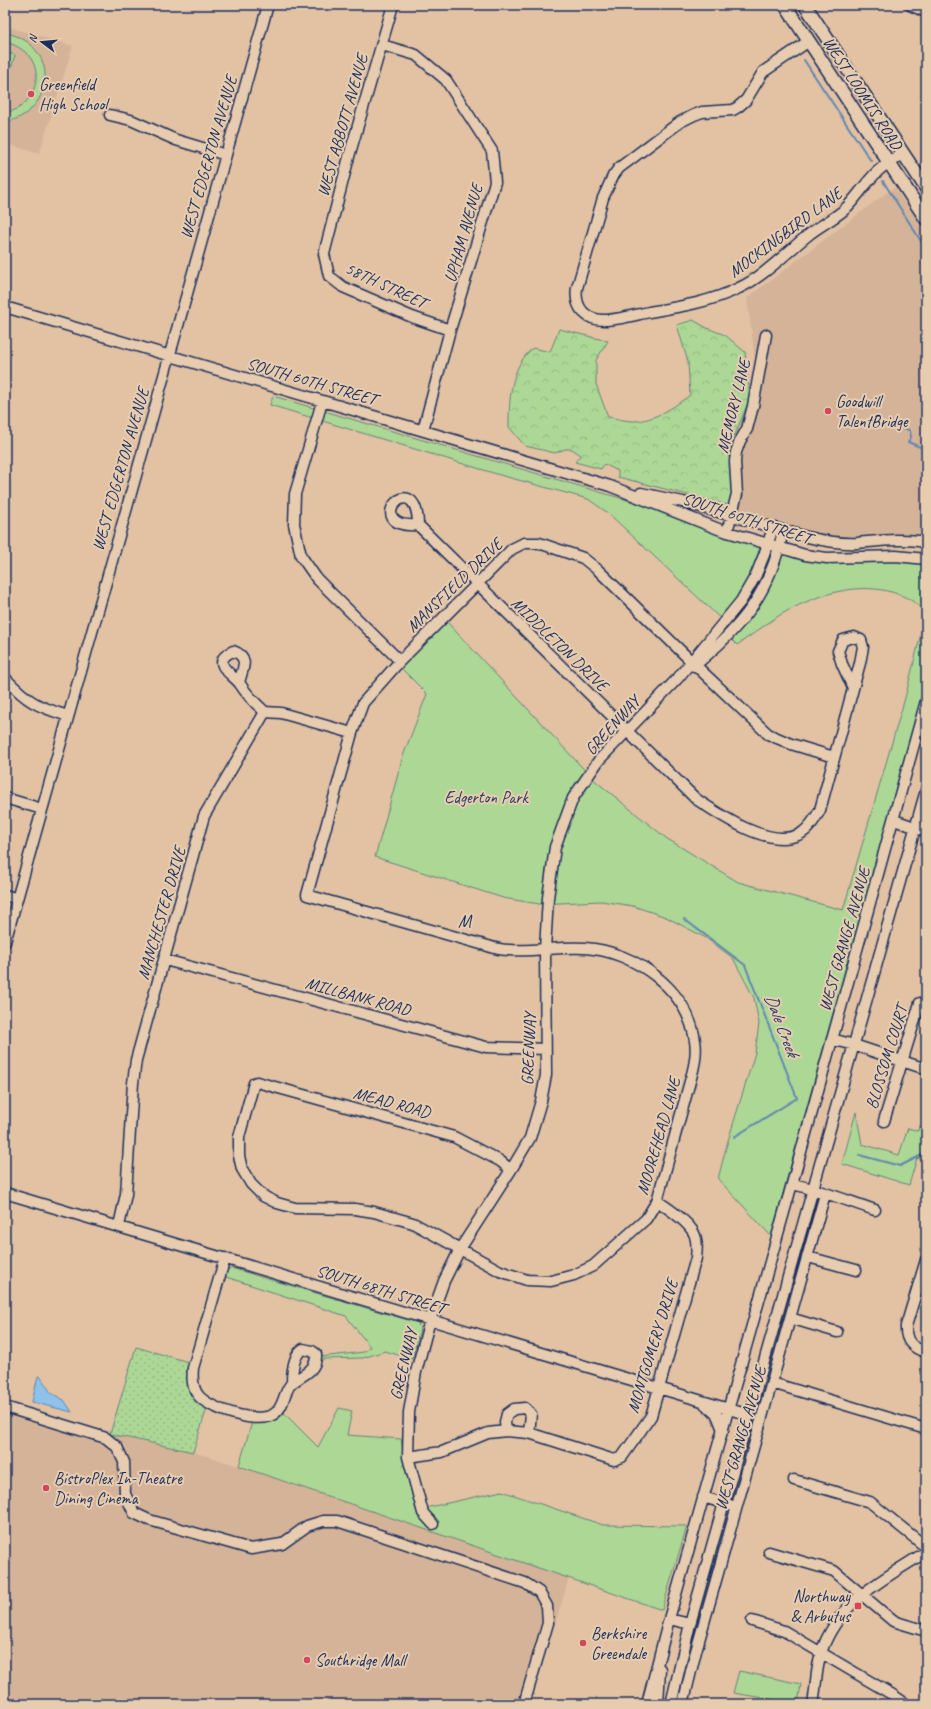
<svg xmlns="http://www.w3.org/2000/svg" width="931" height="1709" viewBox="0 0 931 1709" font-family="Caveat,sans-serif">
<style>
.built{fill:#d4b398}
.grass{fill:url(#grass-dots);stroke:#64837a}
.forest{fill:url(#forest-crowns);stroke:#64837a}
.park{fill:#acd795;stroke:#64837a}
.water{fill:#8ec2eb;stroke:#6087b3}
.lines{fill:none;stroke-linecap:round;stroke-linejoin:round}
.stream{stroke:#6087b3;stroke-width:2}
.minor-casing{stroke:#1b2f5e;stroke-width:13}
.major-casing{stroke:#1b2f5e;stroke-width:15}
.minor{stroke:#e7ccaf;stroke-width:10}
.major{stroke:#e7ccaf;stroke-width:12}
.poi-dot{fill:#d1495b;stroke:#e7ccaf;stroke-width:1.5}
.labels{text-anchor:middle;stroke-width:4;stroke-linejoin:round;paint-order:stroke}
.poi-label{font-size:17px;fill:#1b2f5e;stroke:#e7ccaf;text-anchor:start}
.street-label{font-size:17px;fill:#1b2f5e;stroke:#e7ccaf}
.park-label{font-size:17px;fill:#2a4064;stroke:#e7ccaf}
.neighbourhood-label{font-size:18px;letter-spacing:1px;fill:#1b2f5e;stroke:#e7ccaf}
.water-label{font-size:18px;font-style:italic;fill:#263e6c;stroke:#e7ccaf}
</style>
<defs>
<pattern id="grass-dots" width="8" height="8" patternUnits="userSpaceOnUse"><rect width="8" height="8" fill="#acd795"/><path d="M2 2h.1M6 6h.1" fill="none" stroke="#93b983" stroke-width="1.8" stroke-linecap="round"/></pattern>
<pattern id="forest-crowns" width="20" height="18" patternUnits="userSpaceOnUse"><rect width="20" height="18" fill="#acd795"/><path d="M2 6a3 3 0 1 1 6 0M12 15a3 3 0 1 1 6 0" fill="none" stroke="#93b983"/></pattern>
</defs>
<rect width="100%" height="100%" fill="#e2c2a3"/>
<filter id="ink" filterUnits="userSpaceOnUse"><feTurbulence type="fractalNoise" baseFrequency=".025" numOctaves="2"/><feDisplacementMap in="SourceGraphic" scale="8" xChannelSelector="R" yChannelSelector="G"/><feConvolveMatrix kernelMatrix="1 2 1 2 8 2 1 2 1" color-interpolation-filters="sRGB"/></filter>
<g filter="url(#ink)">
<!-- built -->
<path class="built" d="M5,26L73,46L39,154L5,143Z
M895,188L926,232V538L885,536L847,538L814,535L730,510V463L734,437L750,398L755,358L747,298L889,191Z
M5,1402L110,1434L193,1452L239,1466L569,1578L531,1704H5Z"/>
<!-- grass -->
<path class="grass" d="M136,1347L192,1363L189,1372L207,1408L193,1452L110,1434Z"/>
<!-- forest -->
<path class="forest" d="M693,320L707,328L725,335L745,352L750,398L734,437L730,463L734,489L731,506L618,477V471L604,464L601,469L575,462L581,455L572,449H565L555,453L525,446L509,427C509,401 510,366 533,348L550,352L559,329L608,341L596,360V384L608,417C616,418 625,421 633,421C654,421 674,407 690,395L688,362L677,325Z"/>
<!-- park -->
<path class="park" d="M5,32C14,35 23,38 30,44C60,71 42,116 5,122V113C31,109 46,77 29,56C23,49 14,44 5,42Z
M5,52L15,55L5,89Z
M273,396L661,510L759,546L762,549C752,577 740,597 721,619L608,513L588,499L500,475L270,405Z
M787,554L820,562L843,563L888,561L926,564V680L771,1236L718,1179L727,1144L755,1053L759,1023L754,998L733,958L706,938L666,917L633,906L601,901L539,904L503,898L375,857L403,756L427,694L401,668L447,622L593,779L666,838L738,882L843,910L905,698L926,613C920,608 915,602 909,599C868,577 818,593 780,615C766,624 752,635 737,645L731,639L781,557Z
M856,1112L862,1144L899,1155L908,1128L918,1131L919,1126L926,1128V1161L917,1158L909,1185L842,1164Z
M231,1268L418,1323L420,1329L412,1359L385,1351L363,1358L321,1359L320,1357L364,1352L370,1347L346,1316L223,1276L225,1272Z
M339,1408L352,1411L347,1435L401,1439L405,1465L416,1510L502,1491L603,1525L687,1526L662,1610L239,1466L252,1422C263,1424 274,1419 283,1412L318,1447Z
M739,1671L801,1684L798,1704H786L776,1700L733,1693Z"/>
<!-- water -->
<path class="water" d="M38,1376H40L51,1393L64,1400L72,1412L32,1402Z"/>
<g class="lines">
<!-- stream -->
<path class="stream" d="M804,60L871,161
M883,181L926,249
M890,421C897,429 904,426 910,431L911,437L908,442L925,449
M684,919L745,965L797,1098L734,1137
M859,1155L900,1166L926,1153"/>
<defs>
<path id="minor" d="M393,5L350,153L324,254L329,276L343,287L412,317L450,330
M910,5L926,12
M809,41L763,72L746,100L738,107L733,110L702,112L694,115L680,122L619,168L613,176L603,198L577,288C574,308 586,321 607,320C621,319 635,315 649,312C679,307 711,302 739,288C763,277 786,253 807,236C818,227 832,220 844,210C857,198 865,183 878,171C885,164 895,159 903,154
M382,45L416,55L446,80L492,151L495,182L450,330L423,430
M110,115L131,120L176,140L226,155
M5,307L610,486L721,530L805,555L827,558L896,556L926,559
M322,402L295,494L294,524L301,556L317,579L400,661
M641,493L683,502L807,537C824,541 840,544 857,543C881,541 902,538 926,542
M418,525C358,529 417,463 418,525L696,799C720,815 768,848 798,835C808,831 815,819 820,810L860,663L863,647L861,640L854,637L843,640L838,651L842,664L853,688
M727,532L737,494L735,462L736,452L740,441L747,429L753,406L766,335
M694,666C742,627 770,593 783,531
M5,678C28,702 36,706 68,716
M239,682C243,668 250,657 233,651C208,663 233,674 240,684C247,695 255,703 265,712
M265,712L281,713L352,733
M5,798L42,809
M894,820L926,831
M5,895L17,899
M5,942L268,5
M165,960L486,1047L545,1049
M832,1039L854,1045L926,1069
M884,1121L920,1003
M511,1170L500,1161L454,1137L257,1082L254,1083L239,1137V1156L242,1169L251,1184L263,1196L277,1203L295,1208L355,1209L374,1212L413,1223L500,1271L527,1280L551,1281L574,1275L593,1266L646,1219L657,1201L692,1074C695,1063 697,1052 695,1041C688,989 634,951 585,948C560,946 534,952 509,950C502,950 494,948 488,946L307,895L352,733L363,703L400,661L512,549L524,543H539L583,558L598,570L691,661L768,734L791,744L834,757
M792,1184C821,1190 848,1201 875,1210
M5,1193L749,1415
M119,1226L126,1194L133,1083L136,1060L204,816L265,712
M808,1257L856,1270
M225,1258L193,1368C192,1378 192,1387 198,1395C208,1409 259,1425 274,1414C285,1407 283,1391 292,1383C303,1374 317,1371 316,1354L312,1351L303,1349C293,1355 292,1372 292,1383
M926,1260L906,1326C905,1341 912,1348 926,1352
M790,1318L837,1332
M772,1383L926,1429
M705,1404L717,1415L723,1430
M5,1407L106,1438L117,1447L124,1462L125,1494L134,1513L149,1520L251,1549L282,1544L307,1526L323,1521H337L525,1583L539,1592L547,1606L548,1623L524,1704
M506,1431L505,1422L507,1414L514,1409L525,1408L531,1414L529,1433
M408,1457L442,1452L488,1433L506,1431L529,1433L614,1460L622,1457L651,1416L696,1258C697,1249 698,1238 692,1230C684,1219 668,1208 657,1201
M794,1480L870,1502L926,1547
M703,1497L730,1505
M433,1524L423,1513L408,1457L409,1412L416,1372L430,1320L444,1281L460,1249L511,1170L530,1138L541,1101L546,1075L545,949L548,898L555,847L573,798L599,760L678,678L741,601L756,575L764,555L773,528
M769,1552L834,1571L893,1621L926,1631
M669,1619L690,1624
M752,1621L784,1631L893,1695L906,1704
M647,1704L669,1619L792,1184L926,701
M658,1704L660,1669
M671,1704L690,1624L724,1503L926,790
M683,1704L696,1651L825,1194
M813,1704C816,1687 816,1669 821,1653C838,1601 884,1579 926,1552"/>
<path id="major" d="M785,5L926,219
M805,5L926,188"/>
</defs>
<!-- minor casing -->
<use href="#minor" class="minor-casing"/>
<!-- major casing -->
<use href="#major" class="major-casing"/>
<!-- minor -->
<use href="#minor" class="minor"/>
<!-- major -->
<use href="#major" class="major"/>
</g>
</g>
<!-- markers -->
<g class="poi-dot">
<circle cx="31" cy="94" r="4"/>
<circle cx="828" cy="411" r="4"/>
<circle cx="46" cy="1488" r="4"/>
<rect x="854" y="1602" width="8" height="8" rx="2"/>
<circle cx="583" cy="1643" r="4"/>
<circle cx="307" cy="1660" r="4"/>
</g>
<g class="labels">
<!-- poi labels -->
<g class="poi-label">
<text x="39" y="90">Greenfield<tspan x="39" dy="20">High School</tspan></text>
<text x="836" y="407">Goodwill<tspan x="836" dy="20">TalentBridge</tspan></text>
<text x="54" y="1484">BistroPlex In-Theatre<tspan x="54" dy="20">Dining Cinema</tspan></text>
<text x="850" y="1602" text-anchor="end">Northway<tspan x="850" dy="20">&amp; Arbutus</tspan></text>
<text x="591" y="1639">Berkshire<tspan x="591" dy="20">Greendale</tspan></text>
<text x="315" y="1666">Southridge Mall</text>
</g>
<!-- street labels -->
<g class="street-label">
<text transform="translate(863 93) rotate(57)" y="6">WEST LOOMIS ROAD</text>
<text transform="translate(342 125) rotate(-74)" y="6">WEST ABBOTT AVENUE</text>
<text transform="translate(208 157) rotate(-74)" y="6">WEST EDGERTON AVENUE</text>
<text transform="translate(785 232) rotate(-37)" y="6">MOCKINGBIRD LANE</text>
<text transform="translate(463 233) rotate(-74)" y="6">UPHAM AVENUE</text>
<text transform="translate(386 285) rotate(25)" y="6">58TH STREET</text>
<text transform="translate(312 381) rotate(16)" y="6">SOUTH 60TH STREET</text>
<text transform="translate(733 406) rotate(-76)" y="6">MEMORY LANE</text>
<text transform="translate(120 469) rotate(-74)" y="6">WEST EDGERTON AVENUE</text>
<text transform="translate(747 518) rotate(18)" y="6">SOUTH 60TH STREET</text>
<text transform="translate(454 585) rotate(-44)" y="6">MANSFIELD DRIVE</text>
<text transform="translate(560 644) rotate(44)" y="6">MIDDLETON DRIVE</text>
<text transform="translate(612 725) rotate(-48)" y="6">GREENWAY</text>
<text transform="translate(161 913) rotate(-74)" y="6">MANCHESTER DRIVE</text>
<text transform="translate(844 939) rotate(-74)" y="6">WEST GRANGE AVENUE</text>
<text transform="translate(358 996) rotate(15)" y="6">MILLBANK ROAD</text>
<text transform="translate(528 1049) rotate(-88)" y="6">GREENWAY</text>
<text transform="translate(886 1057) rotate(-73)" y="6">BLOSSOM COURT</text>
<text transform="translate(392 1102) rotate(15)" y="6">MEAD ROAD</text>
<text transform="translate(658 1136) rotate(-74)" y="6">MOOREHEAD LANE</text>
<text transform="translate(381 1289) rotate(17)" y="6">SOUTH 68TH STREET</text>
<text transform="translate(652 1346) rotate(-73)" y="6">MONTGOMERY DRIVE</text>
<text transform="translate(403 1364) rotate(-77)" y="6">GREENWAY</text>
<text transform="translate(740 1438) rotate(-74)" y="6">WEST GRANGE AVENUE</text>
</g>
<!-- park labels -->
<g class="park-label">
<text x="486" y="803">Edgerton Park</text>
</g>
<!-- neighbourhood labels -->
<g class="neighbourhood-label">
<text x="465" y="927">M</text>
</g>
<!-- water labels -->
<g class="water-label">
<text transform="translate(782 1025) rotate(69)" y="6">Dale Creek</text>
</g>
</g>
<!-- margin -->
<rect width="931" height="1709" fill="none" stroke="#e7ccaf" stroke-width="20"/>
<rect x="10" y="10" width="911" height="1689" fill="none" stroke="#1b2f5e" stroke-width="1.5" filter="url(#ink)"/>
<!-- north arrow -->
<g transform="translate(42 42) rotate(286)" stroke="#e7ccaf" stroke-width="3" paint-order="stroke">
<path d="M0-3L7 15L0 10L-7 15Z" fill="#1b2f5e"/>
<text y="-6" font-size="11" font-weight="bold" text-anchor="middle" fill="#1b2f5e">N</text>
</g>
</svg>
